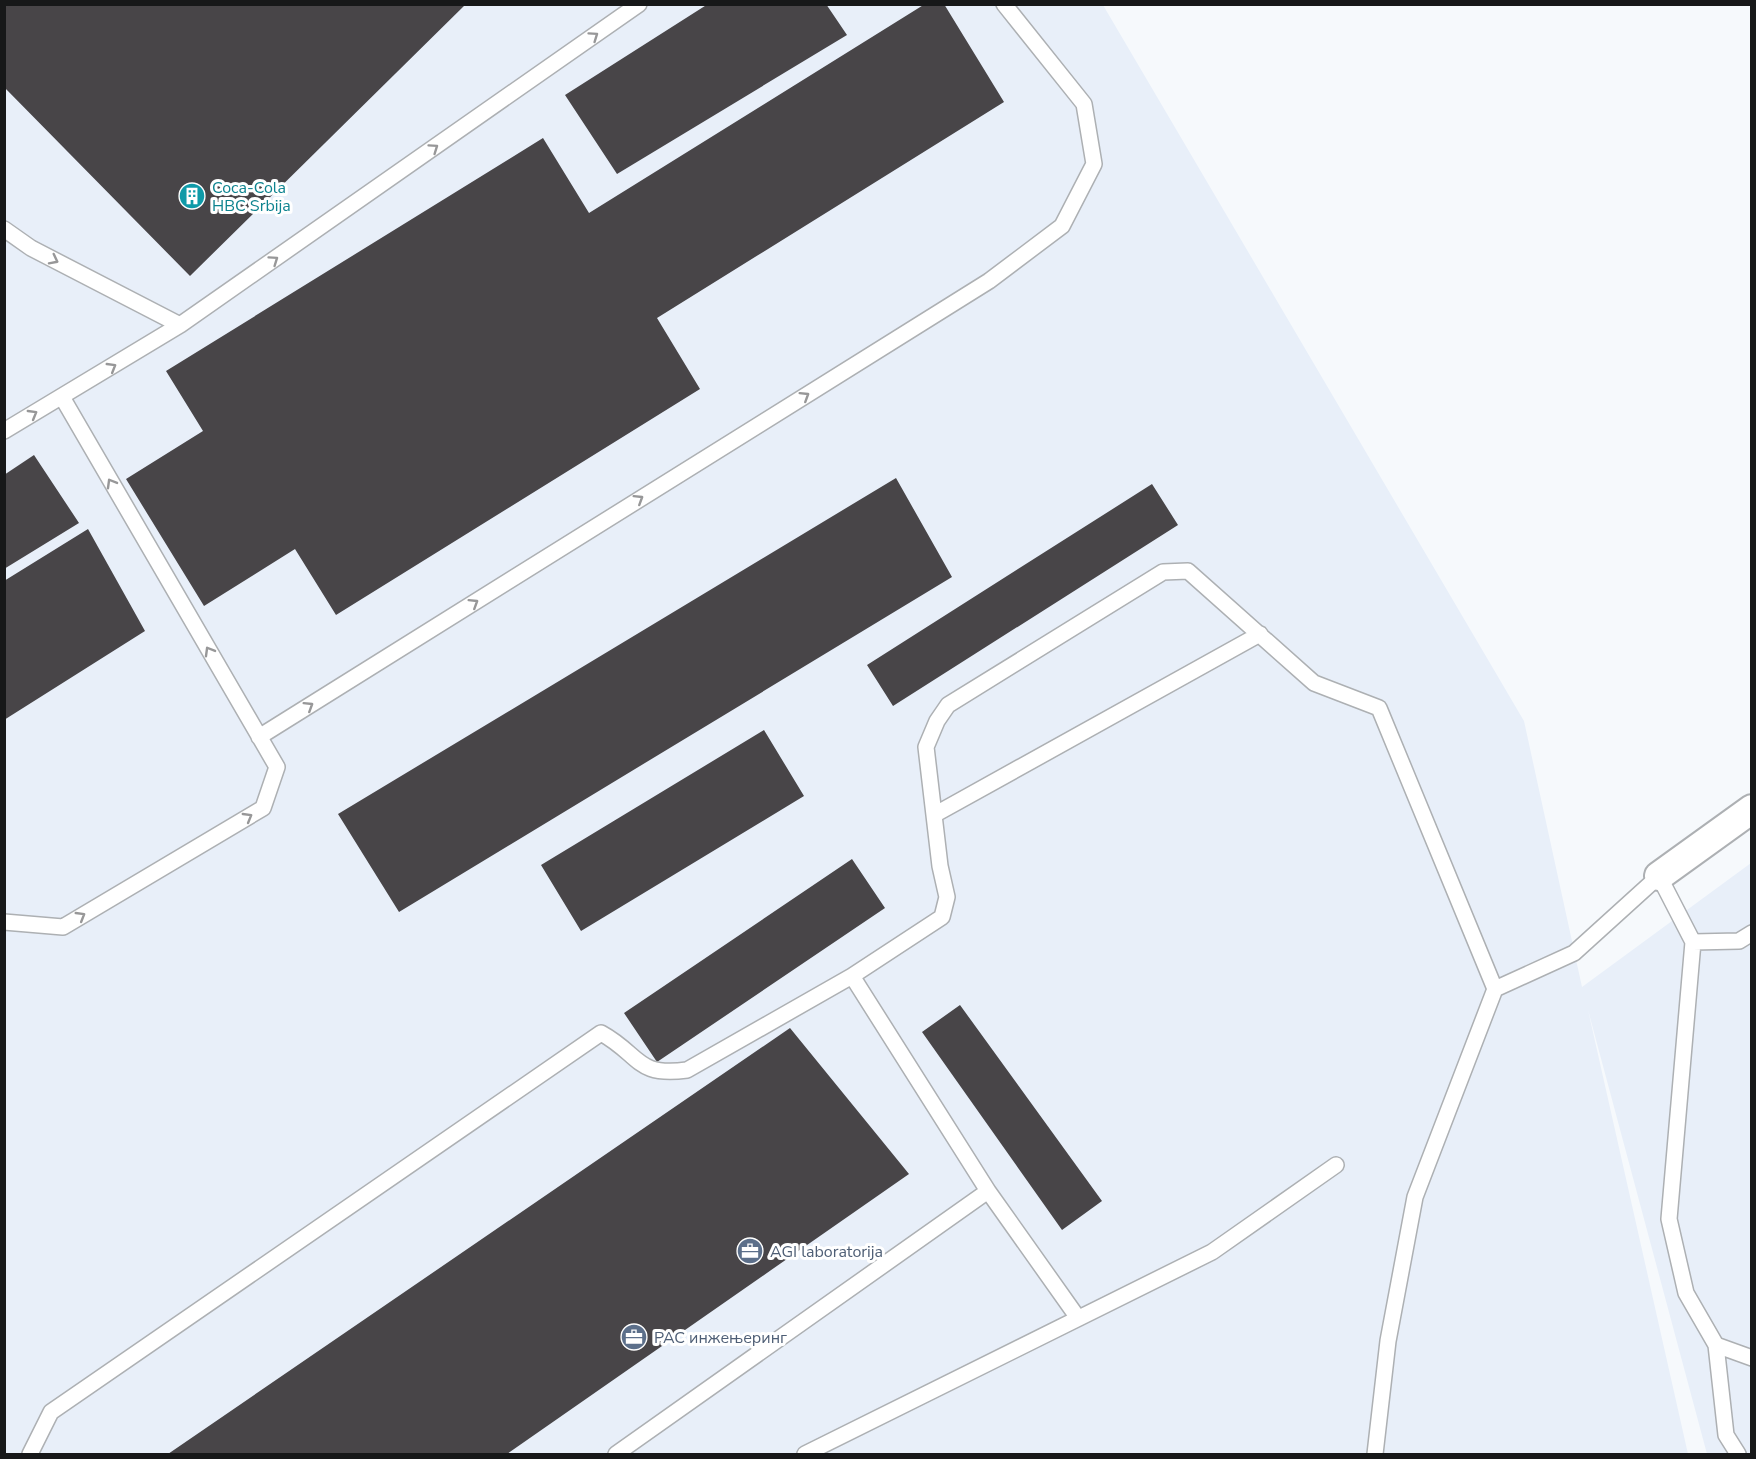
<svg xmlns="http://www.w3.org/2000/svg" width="1756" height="1459" viewBox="0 0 1756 1459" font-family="'Nunito Sans',sans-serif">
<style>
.built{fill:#e8eff9}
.building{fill:#484548}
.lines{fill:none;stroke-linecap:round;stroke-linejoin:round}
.lane-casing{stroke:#adb0b3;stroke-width:18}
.street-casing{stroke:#adb0b3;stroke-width:32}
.lane{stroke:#fff;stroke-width:15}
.street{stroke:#fff;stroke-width:28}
.oneway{stroke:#979798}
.labels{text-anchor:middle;stroke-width:6;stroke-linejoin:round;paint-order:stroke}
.culture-label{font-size:16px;fill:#0d838f;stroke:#fff;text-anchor:start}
.service-label{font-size:16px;fill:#4e5e75;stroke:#fff;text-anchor:start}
</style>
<rect width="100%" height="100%" fill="#f6f9fc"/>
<!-- built -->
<path class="built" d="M5,5H1103L1524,721L1582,987L1751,863V1454H1707L1588,1010L1688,1454H5Z"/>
<!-- building -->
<path class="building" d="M4,4H466L190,276L4,87Z
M708,4H826L847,35L617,174L565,95Z
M925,4H944L1004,102L657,318L700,389L336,615L295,549L204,606L126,479L203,431L166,371L543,138L589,213Z
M34,455L79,523L4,569V475Z
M896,478L952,577L399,912L338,814Z
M1152,484L1178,525L893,706L867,665Z
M88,529L145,631L4,720V581Z
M764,730L804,796L581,931L541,865Z
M852,859L885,908L657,1062L624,1013Z
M960,1005L1102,1201L1062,1230L922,1032Z
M790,1028L909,1174L507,1454H168Z"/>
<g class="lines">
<defs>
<path id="lane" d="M4,229L31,248L180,325
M4,431L180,325L639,4
M259,737L989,281L1062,226L1094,164L1084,104L1004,4
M934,815L1260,634
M4,922L63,927L263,808L277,767L62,397
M1693,942L1739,941L1752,933
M852,976L942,917L947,897L940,866L926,747L937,721L948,705L1163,572L1188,571L1314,683L1379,708L1495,989L1574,953L1659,876L1693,942L1669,1219L1686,1293L1716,1345L1752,1358
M1716,1345L1726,1435L1738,1454
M30,1454L51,1412L601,1033C641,1055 635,1077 687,1070L852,976L988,1191
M616,1454L988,1191L1078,1318
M805,1454L1212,1252L1336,1165
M1375,1454L1388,1341L1415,1197L1495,989"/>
<path id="street" d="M1659,876L1752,809"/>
</defs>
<!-- lane casing -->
<use href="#lane" class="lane-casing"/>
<!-- street casing -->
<use href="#street" class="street-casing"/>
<!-- lane -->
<use href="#lane" class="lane"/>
<!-- street -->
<use href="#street" class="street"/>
</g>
<!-- one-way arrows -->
<defs><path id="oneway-chevron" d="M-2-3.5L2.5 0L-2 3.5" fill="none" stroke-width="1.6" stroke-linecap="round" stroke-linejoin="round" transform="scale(1.5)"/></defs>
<g class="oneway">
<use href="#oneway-chevron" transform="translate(594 36) rotate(-35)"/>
<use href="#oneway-chevron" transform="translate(434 148) rotate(-35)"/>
<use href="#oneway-chevron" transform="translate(54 260) rotate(27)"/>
<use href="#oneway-chevron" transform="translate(274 260) rotate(-35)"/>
<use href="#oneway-chevron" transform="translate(112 367) rotate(-31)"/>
<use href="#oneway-chevron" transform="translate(805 396) rotate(-32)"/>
<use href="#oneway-chevron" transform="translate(33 414) rotate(-30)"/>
<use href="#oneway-chevron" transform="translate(111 483) rotate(-120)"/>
<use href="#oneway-chevron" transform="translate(639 499) rotate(-32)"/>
<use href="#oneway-chevron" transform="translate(474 603) rotate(-32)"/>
<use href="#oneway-chevron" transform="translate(209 651) rotate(-120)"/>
<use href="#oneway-chevron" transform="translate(309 706) rotate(-32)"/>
<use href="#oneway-chevron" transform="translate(248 817) rotate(-30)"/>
<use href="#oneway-chevron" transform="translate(81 916) rotate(-31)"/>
</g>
<!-- icons -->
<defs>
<symbol id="building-disc" viewBox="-11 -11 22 22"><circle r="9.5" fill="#0f9aa8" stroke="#fff"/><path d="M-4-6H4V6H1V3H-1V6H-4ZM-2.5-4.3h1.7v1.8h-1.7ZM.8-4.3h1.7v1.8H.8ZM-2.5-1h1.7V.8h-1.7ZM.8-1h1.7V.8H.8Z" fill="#fff"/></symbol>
<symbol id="office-disc" viewBox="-11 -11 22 22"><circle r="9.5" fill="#5c6f8a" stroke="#fff"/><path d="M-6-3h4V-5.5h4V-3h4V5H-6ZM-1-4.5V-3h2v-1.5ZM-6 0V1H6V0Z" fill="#fff"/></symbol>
</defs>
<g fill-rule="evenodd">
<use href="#building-disc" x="177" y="181" width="30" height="30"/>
<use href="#office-disc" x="735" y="1236" width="30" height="30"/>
<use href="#office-disc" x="619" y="1322" width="30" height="30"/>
</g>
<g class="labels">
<!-- culture labels -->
<g class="culture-label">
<text x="212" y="193">Coca-Cola<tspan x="212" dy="18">HBC Srbija</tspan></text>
</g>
<!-- service labels -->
<g class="service-label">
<text x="770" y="1257">AGI laboratorija</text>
<text x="654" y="1343">РАС инжењеринг</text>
</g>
</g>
<!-- border -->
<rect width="1756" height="1459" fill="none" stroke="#171819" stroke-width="12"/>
</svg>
